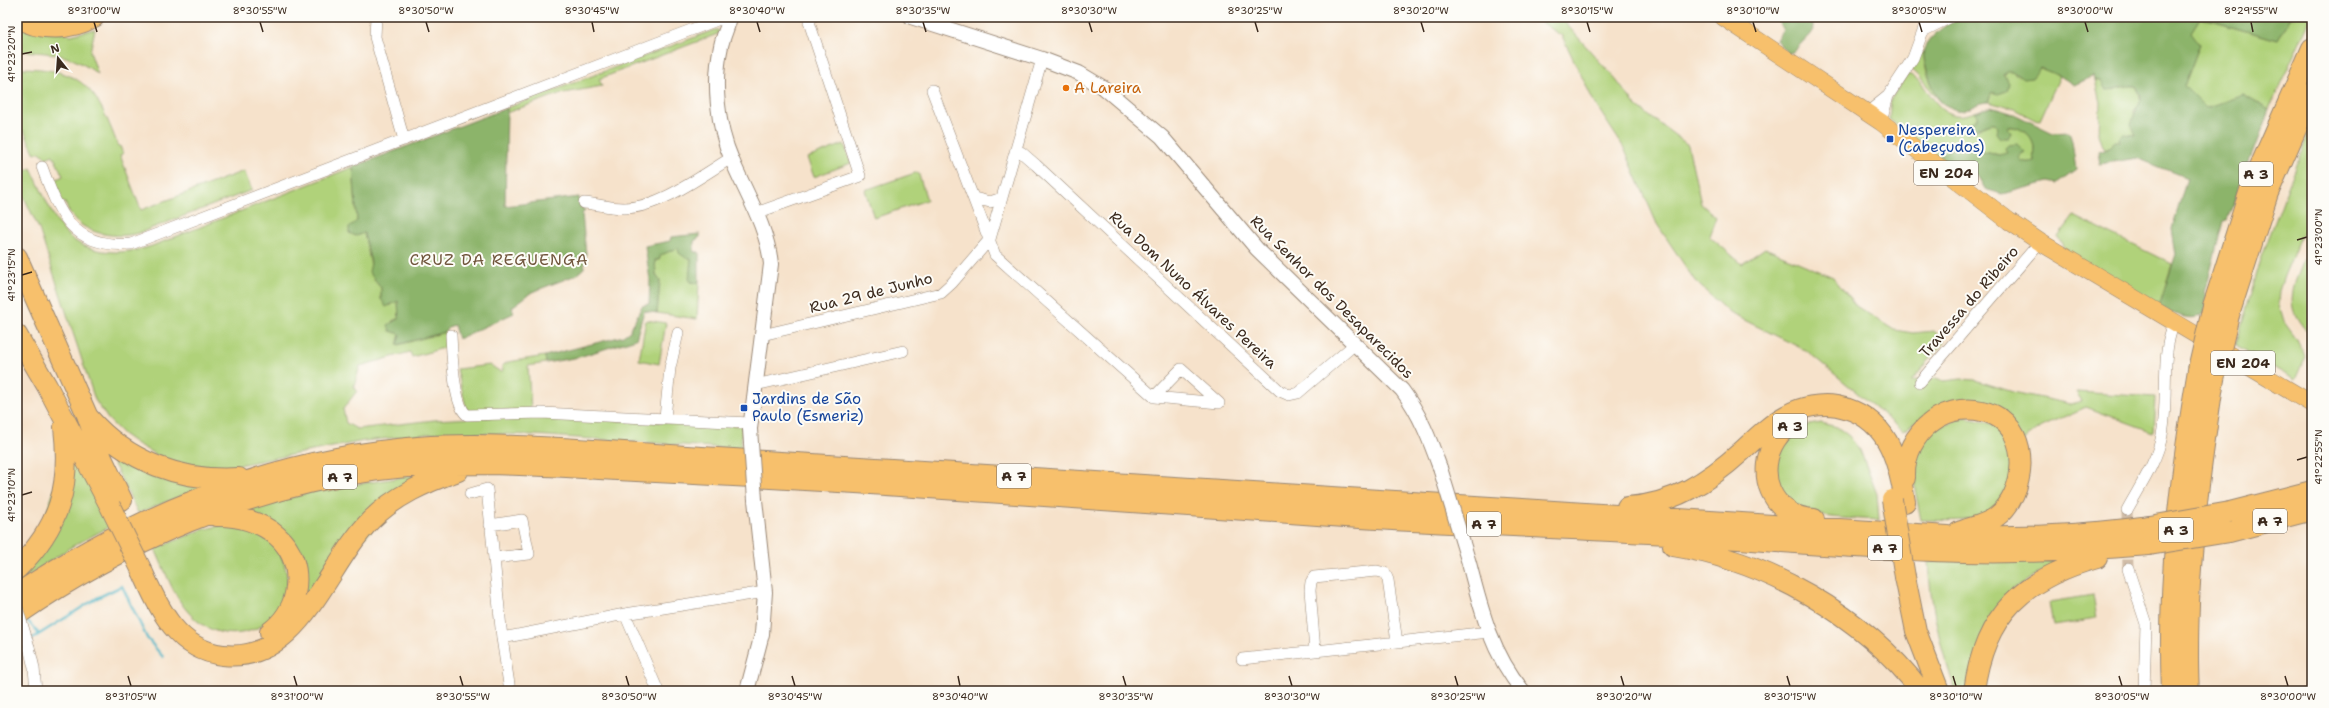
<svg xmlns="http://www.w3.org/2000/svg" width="2329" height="708" viewBox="0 0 2329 708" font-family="'Shantell Sans',sans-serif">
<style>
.green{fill:#b0d27a;stroke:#767e4c}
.forest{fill:#8cb46a;stroke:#646f44}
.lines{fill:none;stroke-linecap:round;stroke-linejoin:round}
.stream{stroke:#45b1c2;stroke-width:2.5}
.minor-tunnel{stroke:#d1bda8;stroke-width:11;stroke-dasharray:11 5.5;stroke-linecap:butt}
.minor-casing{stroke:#988674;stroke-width:12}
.tertiary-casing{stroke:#988674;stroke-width:16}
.primary-casing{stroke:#988674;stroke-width:18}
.motorway-casing{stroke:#988674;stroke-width:22}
.minor{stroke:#fff;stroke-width:11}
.tertiary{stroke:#fff;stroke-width:14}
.primary{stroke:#f7c06c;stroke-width:17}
.motorway{stroke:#f7c06c;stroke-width:20}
.minor-bridge-casing{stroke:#988674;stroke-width:12;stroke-linecap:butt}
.tertiary-bridge-casing{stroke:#988674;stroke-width:16;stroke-linecap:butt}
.motorway-bridge-casing{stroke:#988674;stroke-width:22;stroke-linecap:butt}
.minor-bridge{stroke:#fff;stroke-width:11}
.tertiary-bridge{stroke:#fff;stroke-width:14}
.motorway-bridge{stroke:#f7c06c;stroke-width:20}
.ticks{fill:none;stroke:#3b2a1e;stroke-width:1.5}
.food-dot{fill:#e8710a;stroke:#fdfcf7;stroke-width:1.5}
.transit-dot{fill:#1a4fb4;stroke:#fdfcf7;stroke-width:1.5}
.labels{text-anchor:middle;stroke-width:4;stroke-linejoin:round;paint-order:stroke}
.shield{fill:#fdfcf7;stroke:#75695f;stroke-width:1}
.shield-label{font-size:14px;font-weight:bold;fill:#3b2a1e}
.food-label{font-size:15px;fill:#c56008;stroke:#fdfcf7;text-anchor:start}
.transit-label{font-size:15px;fill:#164399;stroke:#fdfcf7;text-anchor:start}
.street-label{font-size:15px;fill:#3b2a1e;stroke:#fdfcf7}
.neighbourhood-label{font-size:16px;letter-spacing:1px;fill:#71563d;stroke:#fdfcf7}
.neatline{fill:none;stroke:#3b2a1e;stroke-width:1.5}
.ticks-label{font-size:10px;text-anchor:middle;fill:#3b2a1e}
</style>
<rect width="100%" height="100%" fill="#fdfcf7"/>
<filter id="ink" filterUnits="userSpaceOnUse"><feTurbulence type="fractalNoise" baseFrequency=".025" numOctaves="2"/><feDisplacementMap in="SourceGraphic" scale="8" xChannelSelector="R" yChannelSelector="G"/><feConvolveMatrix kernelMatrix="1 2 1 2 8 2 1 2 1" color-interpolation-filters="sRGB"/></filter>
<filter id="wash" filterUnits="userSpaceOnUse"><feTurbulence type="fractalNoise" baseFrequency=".012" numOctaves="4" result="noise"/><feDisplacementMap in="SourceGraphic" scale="16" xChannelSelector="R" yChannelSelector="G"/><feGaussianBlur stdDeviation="0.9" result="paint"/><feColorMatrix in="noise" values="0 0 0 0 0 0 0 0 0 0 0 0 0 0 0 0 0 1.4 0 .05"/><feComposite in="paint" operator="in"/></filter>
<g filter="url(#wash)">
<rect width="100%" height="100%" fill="#f6e2cb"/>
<!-- green -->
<path class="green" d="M1540,17H1560L1616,80L1636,106L1688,145L1701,204L1716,217L1709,236L1742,264L1765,248L1833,277L1856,306L1894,330L1913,333L1934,331L1945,341L1911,382L1936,378L1944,381L1961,379L1975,380L2013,392L2070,404L2082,401L2076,392L2155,397L2153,432L2086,407L2041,427L2022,441L2000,415L1928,414L1903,431L1807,351L1728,312L1695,281L1657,224L1624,148L1594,102L1562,36L1537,19Z
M2291,17H2311L2269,110L2243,95L2206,109L2184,86L2200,44L2190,33L2200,18L2278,40Z
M17,24L71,35L95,29L90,52L98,74C69,53 52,53 17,51Z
M714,30H718L720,33L599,79L602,86L559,94L506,113L507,108Z
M1924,50C1922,67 1932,85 1940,101L1917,74L1911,70Z
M17,68C83,68 96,87 118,146H120L123,154L120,155L141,210L244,171L252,190L139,233C112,240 74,233 65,202L62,203L54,187L57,179L63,176L53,155L46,158L40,152L35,154L24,131L19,133L17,128Z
M2040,68L2060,76L2040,120L2037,121L2012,108L1988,102L1992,92L2007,70L2012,71L2018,76Z
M1908,74C1933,83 1935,128 1975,112L1978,114L1974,132L1989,122L1996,123L1997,128L2011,133L2007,127C2019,125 2033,135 2034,148C2034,152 2033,156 2034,161C2028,163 2024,163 2019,159L2021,154L2025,152L1999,155L1983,152L1939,159L1889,119L1891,99Z
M2095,80L2101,81L2115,90L2124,85L2136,86C2142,97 2141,102 2134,111L2137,135L2129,136L2104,150L2099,134L2100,103Z
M2312,124V221L2300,238L2284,276L2279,291L2278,302L2284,322L2297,340L2305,357L2295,380L2236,345L2262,256Z
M844,144L851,163L814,177L807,158Z
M353,167L357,221L364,233L374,280L381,288V299L390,306L398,300L399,318L392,321L401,334L398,345L445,332L447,347L412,357L410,352L360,366L354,386L357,391L343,409L346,423L357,429L434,420L513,416L742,426L741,449L534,435L463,433H437L364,441L228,467H203L181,464L162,458L137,444L123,434L108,419L95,400L39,229L17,182V175L31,168C40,187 49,209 60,226C80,256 122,256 152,246Z
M918,172L927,200L874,218L865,190Z
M2074,216L2172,264L2159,306L2065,251L2058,237Z
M678,247L691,258V282L699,283L697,319L657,313L660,281L656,275L655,260H659L661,255Z
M2304,258L2312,262V339C2307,331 2300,324 2296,316C2286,297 2298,276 2304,258Z
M646,320L666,323L659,364L639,360Z
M545,356L546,363L528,366L531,410L467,411L457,369L490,365L501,372L503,370L502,366L508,362Z
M1963,417C1979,419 1997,422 2006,436C2012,445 2015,474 2012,484C2009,491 1998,508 1992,511C1970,524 1945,520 1921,520L1915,490L1914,469L1917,451L1933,429Z
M1821,423L1837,427L1849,436L1860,450L1877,494L1879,520C1844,517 1787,523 1776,478C1774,470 1778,457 1779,448L1804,426Z
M100,436L209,485L138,513Z
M69,445L111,526L73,546L17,583V574L31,560Z
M424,474L300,607L302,590L254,513L247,509L319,490Z
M231,523C242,528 265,534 273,541C276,545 279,553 281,557C310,616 232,662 189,613C173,596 165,570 155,549L201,530Z
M2062,560L2013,589L1967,691H1956C1941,653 1930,602 1928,561Z
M2093,595L2097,619L2053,626L2049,602Z"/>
<!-- forest -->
<path class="forest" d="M1776,17H1811L1814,30L1794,51L1788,54L1776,40L1783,29Z
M1960,17H2291L2278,40L2200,18L2191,32L2200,44L2184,86L2206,108L2243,95L2269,110L2227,220L2223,221L2205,293L2207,295L2205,313C2191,324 2172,313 2159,306L2176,254L2172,229L2187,178L2137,158L2100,164L2098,152L2107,149L2115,141H2120L2119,138L2123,134L2136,135L2131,124L2141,96L2136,86C2125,85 2117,90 2106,90L2101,81L2095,80L2094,76L2074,85L2060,76L2040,68L2032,78L2023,79L2012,71H2007L2003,74L2009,83L2007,91L1998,94L1992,92L1988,102C1976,102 1969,113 1956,110C1951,108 1944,105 1940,101C1934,94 1921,57 1924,49C1929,36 1948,23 1960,17Z
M1991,107L2014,114L2053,133L2069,132L2072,141L2076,170L2057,184L2048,182L2002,194L1985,189C1976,171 1965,159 1944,163L1939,159L1940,155L1955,147L1999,155L2007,153L2005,148L2008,145L2017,144L2025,152L2021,154L2019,158C2023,163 2028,163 2034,161C2033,156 2034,151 2034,147C2032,135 2019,125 2007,127L2011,133L2008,138H2000L1996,133L1997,128L1995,123C1985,122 1977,131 1967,133L1964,129L1966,124L1976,120L1978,115L1975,112Z
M507,108L505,206L579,197L581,207L585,210L582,214L586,254L584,268L576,275L532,292L512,307L514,313L458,339L454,325L448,327L445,332L397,345L400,334L390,331L388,325L399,318L398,301L386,307L381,299V288L369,272L371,263L364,233L356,236L349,233V227L357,221L353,167Z
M700,234V237L694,241V252H699V283L691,282L689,279L691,258H686L679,253L678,248L661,255L659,260H655L656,275L660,281L657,313L644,311L636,339L579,357L546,363L545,356L623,336L630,331L631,326L634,323L642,306L649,304L650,280L645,246L670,241L671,237Z"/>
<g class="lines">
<!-- stream -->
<path class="stream" d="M26,619L39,634
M30,640L97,598L122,586L147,638L163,657
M17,648L24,643"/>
</g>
</g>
<g filter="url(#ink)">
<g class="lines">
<!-- minor-tunnel -->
<path class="minor-tunnel" d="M2127,510L2128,569"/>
<defs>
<path id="minor" d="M376,17L375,37L404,140
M1923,31L1951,17
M932,90L995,255L1154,397L1219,403L1181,369L1154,397
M1867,113L1888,96
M1881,122L1888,96L1913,58L1928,17
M1016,150L1021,152L1036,165L1280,391L1289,395L1298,393L1355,344
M42,167C59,214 73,249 131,244L717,20L730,19
M974,198L990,202L1002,198
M584,203C597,204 610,208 623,208C658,209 701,176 731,158
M756,213L860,176L809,22L812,17
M451,335C452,352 453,405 467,415L542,413L750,423
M762,335L941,293L952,283L990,239L1042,59
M1920,382L2040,242
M755,385L903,351
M665,418L670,368L678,333
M470,494L487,489L502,638L510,691
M2127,510C2140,486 2157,462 2162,435C2169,398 2160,357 2174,323
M490,525L522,520L529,554L494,558
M2128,569L2146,624L2144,691
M625,614L658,691
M502,638L625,614L765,592
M29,647L34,668L36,691
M1315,651L1310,590L1311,582L1314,577L1377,571L1385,573L1388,580L1397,642
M1242,659L1489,632"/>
<path id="tertiary" d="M730,17C728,27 723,36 721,46C713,82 717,126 732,160C746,194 767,226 771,264L750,429
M911,17L1042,59L1079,73L1104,88L1162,137L1257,249L1402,390C1420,414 1430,440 1440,468
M1469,563C1481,610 1492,654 1523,691
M747,691L762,634L765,592L755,500"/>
<path id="primary" d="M1723,17L1881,122L2009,221L2040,242L2312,404"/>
<path id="motorway" d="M17,17C40,32 71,30 94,17
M17,257L87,415L102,458L122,500
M2213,306L2251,187L2312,48
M2229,315L2268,193L2312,93
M17,335L47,386L109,504
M89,418C127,462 182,482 239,478
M1796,422C1762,438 1755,490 1788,511C1796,517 1805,518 1814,519
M1905,478C1903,432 1949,395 1994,415C2032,433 2026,495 1996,517C1985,525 1971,527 1959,532
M1627,507C1672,505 1709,481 1742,451C1756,438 1770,424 1787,415C1801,407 1820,403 1837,406C1887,416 1898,458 1905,502
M2230,512L2312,491
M216,516C262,515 305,543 295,594C292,609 283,622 270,632
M2229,532L2312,510
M1673,546C1767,561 1863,615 1921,691
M17,569C60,526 71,487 64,427
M143,573C159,609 178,650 223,655C300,664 326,565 371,520C395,496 426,482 458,471
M1905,577L1916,631L1939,691
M17,594C136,515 273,458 418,447C471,443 524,446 577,449L1948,536C2016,537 2082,536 2150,526
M17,615C122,542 250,487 378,470C457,460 538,465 617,470C697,474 776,478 856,483C1019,493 1182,506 1345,517C1446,524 1548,527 1649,533C1754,539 1859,550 1964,552C2026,554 2087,550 2149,545
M1974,691C1984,614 2024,578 2097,558
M2172,691C2167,583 2180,476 2198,370
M2189,691C2187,661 2188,633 2189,603C2192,528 2202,454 2214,379"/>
</defs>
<!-- minor casing -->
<use href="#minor" class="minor-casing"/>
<!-- tertiary casing -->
<use href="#tertiary" class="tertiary-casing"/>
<!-- primary casing -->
<use href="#primary" class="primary-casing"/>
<!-- motorway casing -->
<use href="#motorway" class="motorway-casing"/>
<!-- minor -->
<use href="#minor" class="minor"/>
<!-- tertiary -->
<use href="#tertiary" class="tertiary"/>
<!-- primary -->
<use href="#primary" class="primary"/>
<!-- motorway -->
<use href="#motorway" class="motorway"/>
<defs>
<path id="minor-bridge" d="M17,607L29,647"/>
<path id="tertiary-bridge" d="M750,429L755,500
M1440,468L1469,563"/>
<path id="motorway-bridge" d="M2198,370L2213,306
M2214,379L2229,315
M1892,500L1905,577
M110,506L143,573
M2150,526L2230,512
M2149,545L2229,532"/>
</defs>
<!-- minor-bridge casing -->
<use href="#minor-bridge" class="minor-bridge-casing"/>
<!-- tertiary-bridge casing -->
<use href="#tertiary-bridge" class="tertiary-bridge-casing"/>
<!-- motorway-bridge casing -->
<use href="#motorway-bridge" class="motorway-bridge-casing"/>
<!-- minor-bridge -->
<use href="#minor-bridge" class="minor-bridge"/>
<!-- tertiary-bridge -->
<use href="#tertiary-bridge" class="tertiary-bridge"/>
<!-- motorway-bridge -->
<use href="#motorway-bridge" class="motorway-bridge"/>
</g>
</g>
<!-- ticks -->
<path class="ticks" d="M94,22L97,32M260,22L263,32M426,22L429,32M592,22L594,32M757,22L760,32M923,22L926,32M1089,22L1092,32M1255,22L1258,32M1421,22L1424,32M1587,22L1590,32M1753,22L1756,32M1919,22L1922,32M2085,22L2088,32M2251,22L2253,32M22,54L32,52M2297,240L2307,237M22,275L32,272M2297,460L2307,457M22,495L32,492M128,676L131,686M294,676L297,686M460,676L463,686M626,676L629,686M792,676L795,686M958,676L960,686M1123,676L1126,686M1289,676L1292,686M1455,676L1458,686M1621,676L1624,686M1787,676L1790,686M1953,676L1956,686M2119,676L2122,686M2285,676L2288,686"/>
<!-- markers -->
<circle class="food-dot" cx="1066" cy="88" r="4"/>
<g class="transit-dot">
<rect x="1886" y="135" width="8" height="8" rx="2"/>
<rect x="740" y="404" width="8" height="8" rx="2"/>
</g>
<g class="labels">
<!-- shield labels -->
<g class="shield">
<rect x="1914" y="161" width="64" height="24" rx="3"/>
<rect x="2239" y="162" width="34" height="24" rx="3"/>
<rect x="2211" y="351" width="64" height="24" rx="3"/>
<rect x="1773" y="414" width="34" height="24" rx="3"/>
<rect x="997" y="464" width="34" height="24" rx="3"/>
<rect x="323" y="465" width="34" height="24" rx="3"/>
<rect x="2253" y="509" width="34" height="24" rx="3"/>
<rect x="1467" y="512" width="34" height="24" rx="3"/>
<rect x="2159" y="518" width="34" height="24" rx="3"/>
<rect x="1868" y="536" width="34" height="24" rx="3"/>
</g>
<g class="shield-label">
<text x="1946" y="178">EN 204</text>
<text x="2256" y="179">A 3</text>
<text x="2243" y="368">EN 204</text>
<text x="1790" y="431">A 3</text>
<text x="1014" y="481">A 7</text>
<text x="340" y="482">A 7</text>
<text x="2270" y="526">A 7</text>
<text x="1484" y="529">A 7</text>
<text x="2176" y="535">A 3</text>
<text x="1885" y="553">A 7</text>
</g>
<!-- food labels -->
<g class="food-label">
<text x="1074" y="93">A Lareira</text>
</g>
<!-- transit labels -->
<g class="transit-label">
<text x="1898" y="135">Nespereira<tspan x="1898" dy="17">(Cabeçudos)</tspan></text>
<text x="752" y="404">Jardins de São<tspan x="752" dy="17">Paulo (Esmeriz)</tspan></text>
</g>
<!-- street labels -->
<g class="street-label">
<text transform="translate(1193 290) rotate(43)" y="5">Rua Dom Nuno Álvares Pereira</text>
<text transform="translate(871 293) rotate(-14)" y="5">Rua 29 de Junho</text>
<text transform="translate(1332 297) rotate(45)" y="5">Rua Senhor dos Desaparecidos</text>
<text transform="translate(1969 302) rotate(-49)" y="5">Travessa do Ribeiro</text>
</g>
<!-- neighbourhood labels -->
<g class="neighbourhood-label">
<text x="499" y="265">CRUZ DA REGUENGA</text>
</g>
</g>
<!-- margin -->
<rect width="2329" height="708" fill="none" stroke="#fdfcf7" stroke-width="44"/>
<!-- north arrow -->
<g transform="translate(58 58) rotate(343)" stroke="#fdfcf7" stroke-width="3" paint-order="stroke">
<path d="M0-3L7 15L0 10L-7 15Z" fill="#3b2a1e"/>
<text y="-6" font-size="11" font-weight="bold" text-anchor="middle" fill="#3b2a1e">N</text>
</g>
<rect x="22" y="22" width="2285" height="664" class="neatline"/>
<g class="ticks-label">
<text x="94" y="14">8°31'00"W</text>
<text x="260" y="14">8°30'55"W</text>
<text x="426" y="14">8°30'50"W</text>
<text x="592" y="14">8°30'45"W</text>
<text x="757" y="14">8°30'40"W</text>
<text x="923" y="14">8°30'35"W</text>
<text x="1089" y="14">8°30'30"W</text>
<text x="1255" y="14">8°30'25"W</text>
<text x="1421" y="14">8°30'20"W</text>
<text x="1587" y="14">8°30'15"W</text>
<text x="1753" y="14">8°30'10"W</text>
<text x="1919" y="14">8°30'05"W</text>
<text x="2085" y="14">8°30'00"W</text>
<text x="2251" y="14">8°29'55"W</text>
<text transform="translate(11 54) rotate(-90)" y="4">41°23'20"N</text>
<text transform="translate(2318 237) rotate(-90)" y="4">41°23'00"N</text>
<text transform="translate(11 275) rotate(-90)" y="4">41°23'15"N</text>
<text transform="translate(2318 457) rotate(-90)" y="4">41°22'55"N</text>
<text transform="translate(11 495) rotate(-90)" y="4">41°23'10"N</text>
<text x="131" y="700">8°31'05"W</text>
<text x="297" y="700">8°31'00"W</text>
<text x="463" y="700">8°30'55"W</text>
<text x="629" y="700">8°30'50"W</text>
<text x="795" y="700">8°30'45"W</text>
<text x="960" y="700">8°30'40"W</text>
<text x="1126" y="700">8°30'35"W</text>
<text x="1292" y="700">8°30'30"W</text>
<text x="1458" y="700">8°30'25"W</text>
<text x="1624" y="700">8°30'20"W</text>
<text x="1790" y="700">8°30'15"W</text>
<text x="1956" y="700">8°30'10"W</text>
<text x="2122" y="700">8°30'05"W</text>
<text x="2288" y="700">8°30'00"W</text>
</g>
</svg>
